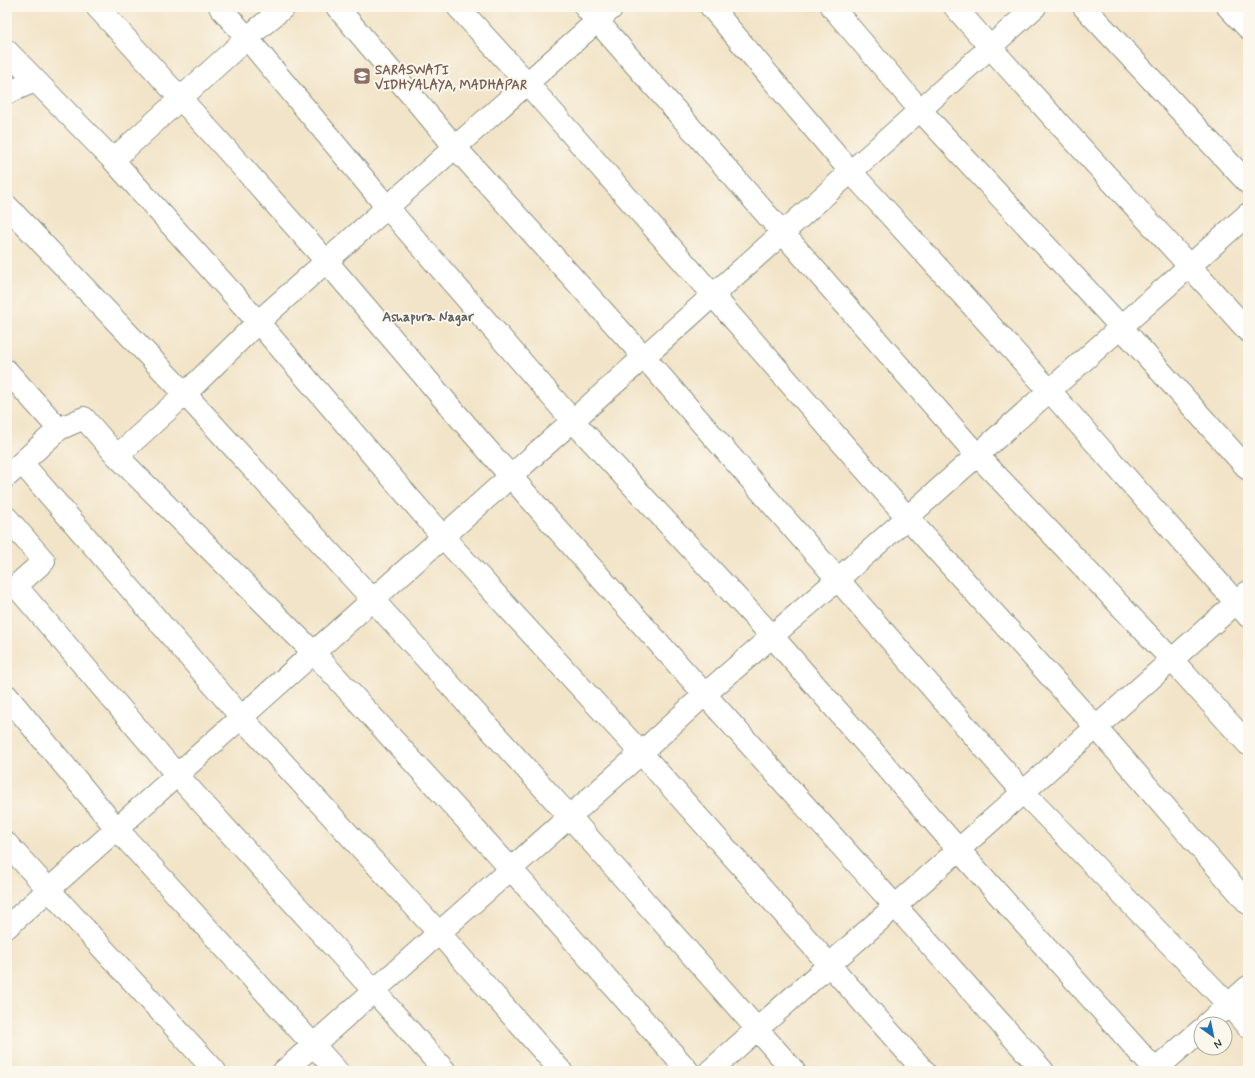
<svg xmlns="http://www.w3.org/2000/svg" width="1255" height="1078" viewBox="0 0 1255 1078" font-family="Mynerve,sans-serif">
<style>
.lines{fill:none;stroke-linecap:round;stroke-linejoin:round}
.minor-casing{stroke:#88907e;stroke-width:24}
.minor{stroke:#fff;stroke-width:22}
.labels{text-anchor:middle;stroke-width:4;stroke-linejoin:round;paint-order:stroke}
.education-label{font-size:13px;font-weight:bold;fill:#785e54;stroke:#fbf7ec;text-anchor:start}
.neighbourhood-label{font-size:14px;font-weight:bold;fill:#5e6064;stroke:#fbf7ec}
</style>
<rect width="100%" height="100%" fill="#fbf7ec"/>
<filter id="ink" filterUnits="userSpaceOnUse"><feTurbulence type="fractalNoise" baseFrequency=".025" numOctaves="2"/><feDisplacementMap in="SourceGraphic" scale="8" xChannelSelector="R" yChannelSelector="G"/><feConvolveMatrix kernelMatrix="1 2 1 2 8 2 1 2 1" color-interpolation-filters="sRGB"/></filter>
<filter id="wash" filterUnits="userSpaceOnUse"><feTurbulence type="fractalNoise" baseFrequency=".012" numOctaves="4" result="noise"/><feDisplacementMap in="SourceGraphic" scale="16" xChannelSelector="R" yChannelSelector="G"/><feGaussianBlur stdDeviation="0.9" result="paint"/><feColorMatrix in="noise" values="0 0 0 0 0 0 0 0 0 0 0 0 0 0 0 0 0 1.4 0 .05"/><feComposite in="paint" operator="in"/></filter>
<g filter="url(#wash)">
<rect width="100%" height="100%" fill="#f2e4c8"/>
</g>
<g filter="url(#ink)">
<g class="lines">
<defs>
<path id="minor" d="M97,7C174,91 251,176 327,262C389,334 450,408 513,479C688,678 867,873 1043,1071
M220,7L247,38L387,207L573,421L772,636L958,849L1156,1071
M337,7L455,147L644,357L1023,792L1229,1005L1248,1027
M458,7L527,83L907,517L1096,727L1248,903
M585,7L977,455L1172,660L1248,744
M711,7L851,172L1049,390L1248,616
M832,7L920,110L1121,327L1248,469
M955,7C1050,117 1151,222 1248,331
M1084,7L1248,183
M1228,7L1248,28
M7,51L113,160L258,322L443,537L641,753L924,1071
M7,93L35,81
M113,160L247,38L284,7
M7,206L185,394L373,600L570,817L794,1071
M7,371L59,429
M117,456L185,394L258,322L613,7
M22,463L242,718L439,933L561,1071
M7,476L59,429L84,418L117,456L314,653L511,869L688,1071
M7,518L44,561L16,586L177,775L374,991L445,1071
M7,696L117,829L337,1071
M7,844L215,1071
M7,927L1035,7
M1207,1024L1248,987
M284,1071L641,753L704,695L837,580L1248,214
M710,1071L1248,592
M1154,1071L1201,1030"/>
</defs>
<!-- minor casing -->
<use href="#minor" class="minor-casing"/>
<!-- minor -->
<use href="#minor" class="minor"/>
</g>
</g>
<!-- icons -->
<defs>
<symbol id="school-square" viewBox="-11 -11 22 22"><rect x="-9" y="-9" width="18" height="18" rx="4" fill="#8d6e63" stroke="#fbf7ec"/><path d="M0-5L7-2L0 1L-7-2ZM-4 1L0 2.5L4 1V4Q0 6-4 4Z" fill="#fff"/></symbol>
</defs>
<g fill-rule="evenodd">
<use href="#school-square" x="352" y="66" width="20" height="20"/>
</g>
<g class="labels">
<!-- education labels -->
<g class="education-label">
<text x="375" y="74">SARASWATI<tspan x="375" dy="15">VIDHYALAYA, MADHAPAR</tspan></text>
</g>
<!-- neighbourhood labels -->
<g class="neighbourhood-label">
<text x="428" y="321">Ashapura Nagar</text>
</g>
</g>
<!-- margin -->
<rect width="1255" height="1078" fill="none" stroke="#fbf7ec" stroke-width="24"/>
<!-- north arrow -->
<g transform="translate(1213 1036) rotate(147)"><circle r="19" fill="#fbf7ec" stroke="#a3ada2"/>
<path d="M0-3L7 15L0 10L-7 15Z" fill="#1f6fb2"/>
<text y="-6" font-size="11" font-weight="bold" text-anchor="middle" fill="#1f3d34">N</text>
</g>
</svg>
